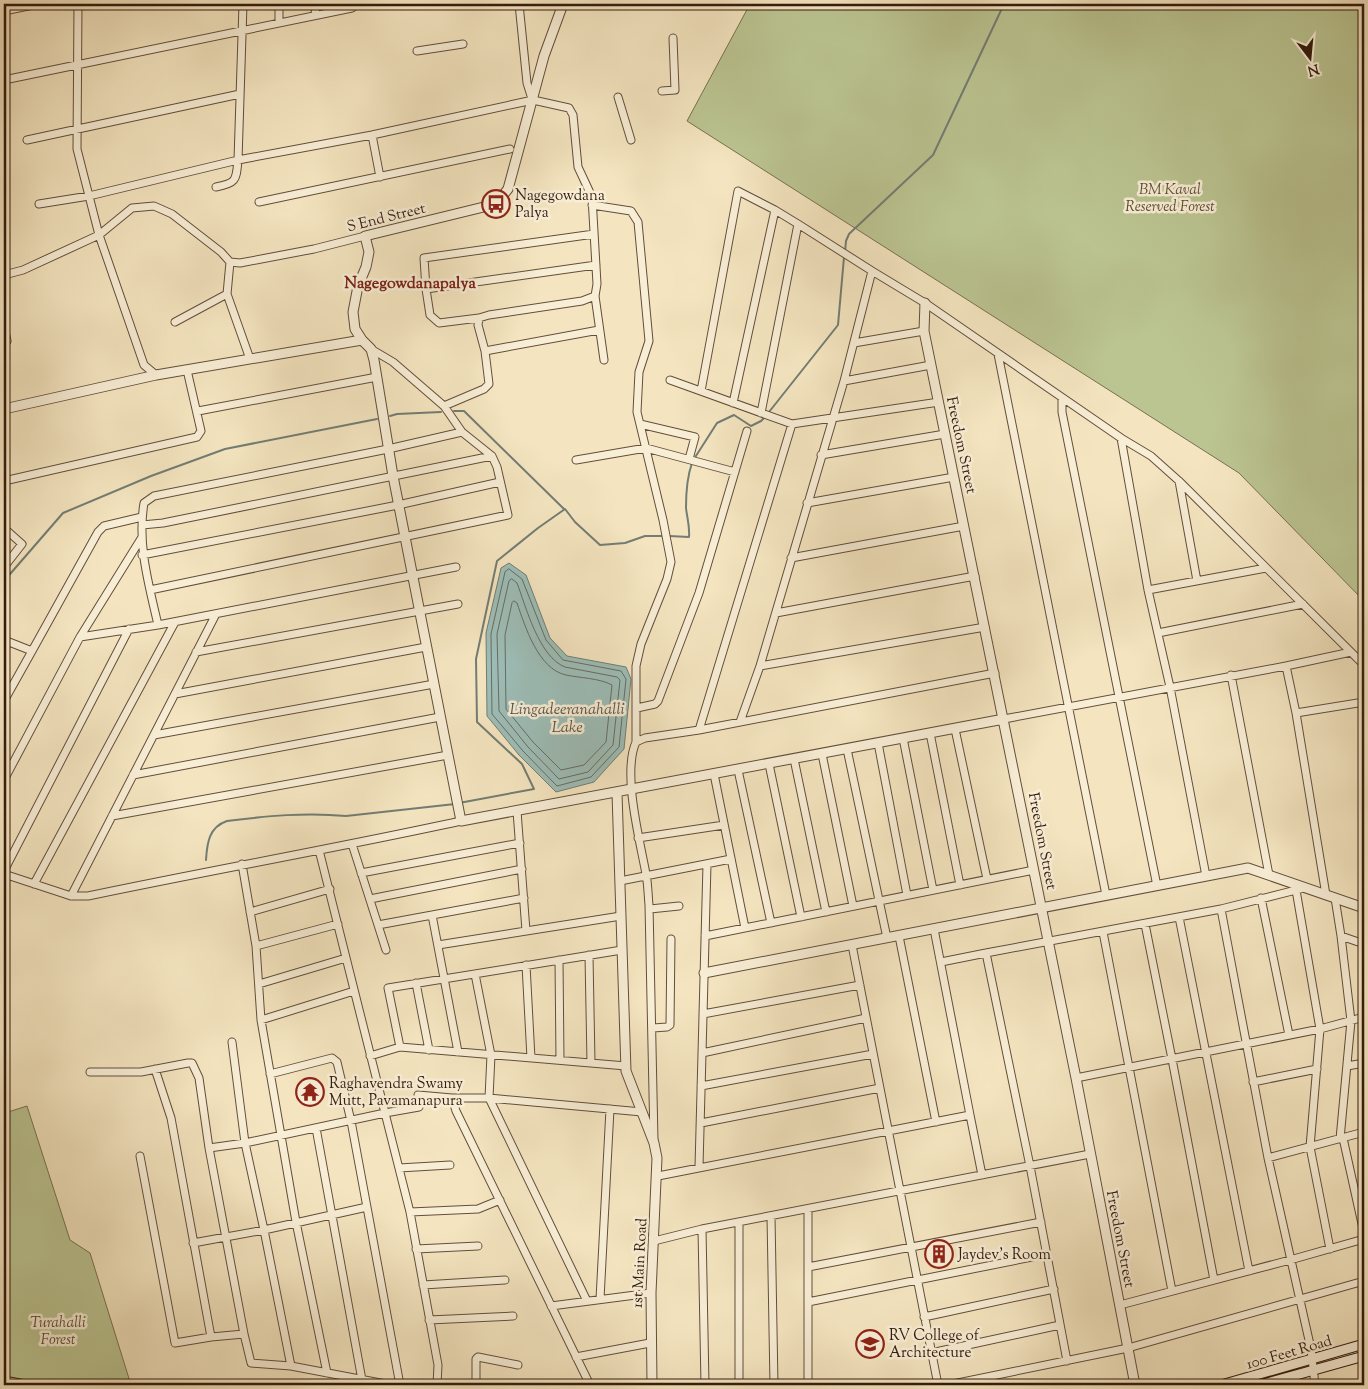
<svg xmlns="http://www.w3.org/2000/svg" width="1368" height="1389" viewBox="0 0 1368 1389" font-family="'Sorts Mill Goudy',serif">
<style>
.green{fill:#bbc592;stroke:#777050}
.water{fill:#9dbeb8;stroke:#737d74}
.lines{fill:none;stroke-linecap:round;stroke-linejoin:round}
.shore{stroke:#686c63;stroke-width:1}
.stream{stroke:#737d74;stroke-width:2}
.minor-casing{stroke:#634e3a;stroke-width:9}
.tertiary-casing{stroke:#634e3a;stroke-width:11}
.secondary-casing{stroke:#331b0e;stroke-width:11}
.minor{stroke:#f8eed6;stroke-width:7}
.tertiary{stroke:#f8eed6;stroke-width:9}
.secondary{stroke:#f8eed6;stroke-width:9}
.labels{text-anchor:middle;stroke-width:5;stroke-linejoin:round;paint-order:stroke}
.park-label{font-size:15px;font-style:italic;fill:#5c4e36;stroke:#f8eed6}
.poi-label{font-size:15px;fill:#331b0e;stroke:#f8eed6;text-anchor:start}
.street-label{font-size:15px;fill:#331b0e;stroke:#f8eed6}
.neighbourhood-label{font-size:16px;font-weight:bold;fill:#7a1f14;stroke:#f8eed6}
.water-label{font-size:16px;font-style:italic;fill:#58544a;stroke:#f8eed6}
</style>
<rect width="100%" height="100%" fill="#f4e5c0"/>
<filter id="stains"><feTurbulence type="fractalNoise" baseFrequency=".004" numOctaves="4"/><feColorMatrix values="0 0 0 0 .2 0 0 0 0 .09 0 0 0 0 .02 0 0 0 .5 -.17"/></filter>
<radialGradient id="worn" r=".72"><stop offset=".6" stop-color="#630" stop-opacity="0"/><stop offset="1" stop-color="#630" stop-opacity=".3"/></radialGradient>
<!-- green -->
<path class="green" d="M750,4H1350L1364,9V601L1239,473L687,121Z
M4,1105L8,1112L27,1106L70,1240L90,1253L131,1385H4Z"/>
<!-- water -->
<path class="water" d="M509,563L526,575L550,638L567,656L626,667L631,679L624,749L594,782L556,792L519,755L487,716L486,633L501,568Z"/>
<g class="lines">
<!-- shore -->
<path class="shore" d="M509,569L522,579L546,640L563,660L621,671L626,679L619,747L591,777L557,786L523,751L492,714L491,634L505,572Z
M512,579L517,583C526,607 539,657 565,667L617,677L620,680L613,745L588,772L559,779L528,747L499,711L497,634L509,581Z
M514,601L517,603C525,626 538,669 566,675C580,678 599,678 612,685L606,742L584,765L561,770L533,742L506,709L505,635L512,603Z"/>
<!-- stream -->
<path class="stream" d="M845,252L846,241L849,234L933,155L1004,4
M454,411H464L564,509
M769,412L838,325L844,257
M390,416L397,414L441,412
M694,459L717,423L734,415L751,426L761,421L766,416
M669,536L689,537C690,526 687,518 686,508C686,493 687,477 692,463
M4,581L63,513L151,476L225,449L377,419
M459,803L534,789L522,764L477,722L476,659L497,561L538,528L565,509L575,522L600,545L625,543L645,536H664
M206,860C207,843 209,827 227,821C267,816 306,812 346,816L455,804"/>
<defs>
<path id="minor" d="M78,4L77,149L99,235L144,365L156,375
M519,4L527,83L532,99
M4,11L38,4
M315,15L316,4
M279,22V4
M417,51L463,44
M4,80L352,8V4
M662,91L675,90L673,38
M618,97L631,140
M372,135L380,177
M27,140L240,94
M216,187C237,183 236,180 238,160L372,135L533,100L569,108L573,115L578,167L592,197L597,284L595,296L582,301L489,315L479,318L478,325L485,351L489,384L484,389L444,406
M259,202L510,149
M39,204L89,196L238,160L243,4
M592,205L631,211L638,222L649,341L639,372L637,412L663,520L671,562L667,579L641,644L636,666V742
M230,262L227,294L250,359
M4,275L23,270L99,235L132,208L154,206L172,214L221,252L230,262L240,263L314,249L365,236
M426,289L424,258L594,234
M595,296L604,360
M479,318L439,323L430,315L426,289L596,265
M175,322L227,294
M4,326L7,341L4,342
M854,343L924,331
M371,349L393,362L444,406L462,432
M485,351L599,330
M998,354L1106,895
M670,380L792,424
M844,381L872,271L925,303L1121,438L1151,456L1179,481L1364,665
M701,391L738,191L775,210
M1062,398V412L1157,886
M733,403L775,210L798,224
M198,411L377,377
M761,413L798,224L872,271
M640,424L695,437L689,459
M1121,438L1148,590L1170,687L1206,876
M821,455L945,434
M576,460L646,448L735,472
M4,481L197,437L201,431L187,370
M1179,481L1197,581
M807,503L954,477
M142,525L163,523L492,456
M4,528L22,544L4,567
M142,555L398,505L500,482
M791,558L964,526
M150,590L508,515L497,467L492,456L462,432L388,449L154,496L144,503C137,545 149,585 158,625
M1148,590L1266,568
M776,613L975,576
M1158,633L1303,604
M80,637L158,625L456,567
M4,640L32,651L4,701
M32,651L98,532L104,526L142,517
M196,652L458,604
M760,666L844,381L931,365
M1286,666L1351,652
M1231,675L1269,875
M175,694L426,647
M637,708L655,704L658,701L699,593L747,431
M1004,719L1286,666L1296,713
M740,722L760,666L985,627
M955,729L987,879
M699,730L792,424L939,402
M930,733L960,885
M154,735L434,684
M903,738L933,890
M878,743L907,895
M847,749L887,938
M822,754L853,906
M794,759L826,912
M769,764L801,917
M738,770L771,923
M714,774L745,928
M133,775L440,717
M4,780L80,637L142,537
M517,811L526,931
M112,816L448,755
M638,838L724,825
M352,844L386,950
M242,864L256,946L261,1020L296,1222L327,1373
M4,871L129,629
M361,873L520,843
M4,874L71,896H88C212,870 337,848 461,821
M620,881L731,859
M34,884L175,622
M1304,888L1221,909L1268,1158L1311,1349L1315,1385
M1296,890L1320,1029L1310,1147L1330,1249
M1326,895L1296,713L1364,702
M71,896L216,614
M1261,898L1289,1035
M1335,898L1341,936L1351,1021L1340,1139
M370,899L522,869
M650,909L679,906
M250,912L330,889
M432,915L458,1052
M1179,917L1249,1271
M1145,924L1172,1059L1214,1280
M378,925L524,898
M1103,932L1172,1291
M705,936L1034,870
M899,936L936,1122
M1341,936L1364,944
M438,945L621,916
M852,945L938,1385
M256,946L338,924
M589,955L591,1063
M559,960L560,1060
M941,962L986,953
M526,965L531,1058
M475,974L491,1055L489,1098L587,1301
M416,983L429,1050
M259,984L346,958
M703,1014L860,985
M261,1020L354,991
M653,1028L667,1027L670,1025L671,939
M232,1042L245,1143L264,1230L291,1366
M400,1047L388,988L622,950
M702,1053L866,1018
M370,1056L400,1047L626,1066
M1347,1066L1364,1063
M155,1069L171,1118L211,1337
M90,1072H141L188,1063H192L199,1078L209,1148L244,1334
M270,1074L332,1058L337,1062L351,1121L400,1385
M1076,1078L1320,1029L1364,1017
M1253,1082L1317,1069
M701,1086L873,1054
M418,1095L452,1098
M970,1115L982,1175
M701,1123L880,1088
M316,1128L362,1380
M1343,1138L1364,1233
M654,1140L649,905C648,895 648,884 646,874C640,841 622,773 636,742L645,738L699,730L995,673
M209,1148L245,1143L385,1113L319,850
M140,1156L175,1343L211,1337L244,1334L251,1363L291,1366L391,1385
M1268,1158L1364,1132
M699,1167L707,864
M399,1168L450,1165
M658,1176L970,1115L934,929
M808,1209V1385
M410,1212L385,1113L419,1107
M771,1216L774,1385
M702,1229L705,1385
M654,1241L702,1229L1090,1154
M193,1243L264,1230L367,1207
M416,1249L478,1246
M808,1267L1041,1222
M423,1285L505,1280
M600,1299L610,1109
M808,1302L1047,1254
M1120,1305L1290,1260L1364,1239
M551,1306L651,1293
M924,1317L1054,1289
M429,1320L513,1316
M931,1353L1060,1325
M576,1357L650,1343
M1067,1361L1030,1166L986,953L1221,909
M437,1385L438,1365L410,1212L478,1209L500,1200
M476,1385V1359L478,1357L518,1365
M590,1385L456,1111L452,1098H489L642,1112
M739,1385V1222
M948,1385L1128,1348L1364,1281"/>
<path id="tertiary" d="M563,4L544,56L508,189L496,204L365,236L369,252L366,267L358,286L353,312L355,329L362,340L371,349L374,360L393,476L461,821L1004,719
M925,303L924,331L1076,1078L1135,1385
M4,409L156,375L362,340
M617,793L626,1071L654,1143L657,1158L651,1293L652,1385
M704,973L1248,868L1364,908"/>
<path id="secondary" d="M4,1381L25,1385
M1221,1385L1364,1344
M1260,1385L1364,1356"/>
</defs>
<!-- minor casing -->
<use href="#minor" class="minor-casing"/>
<!-- tertiary casing -->
<use href="#tertiary" class="tertiary-casing"/>
<!-- secondary casing -->
<use href="#secondary" class="secondary-casing"/>
<!-- minor -->
<use href="#minor" class="minor"/>
<!-- tertiary -->
<use href="#tertiary" class="tertiary"/>
<!-- secondary -->
<use href="#secondary" class="secondary"/>
</g>
<!-- icons -->
<defs>
<symbol id="bus-ring" viewBox="-11 -11 22 22"><circle r="9.5" fill="#f8eed6" stroke="#8f2418" stroke-width="1.5"/><path d="M-5-6H5V4H4V6H2V4H-2V6H-4V4H-5ZM-3.5-4V0h7V-4ZM-3.5 1.2v1.5H-2V1.2ZM2 1.2v1.5H3.5V1.2Z" fill="#8f2418"/></symbol>
<symbol id="temple-ring" viewBox="-11 -11 22 22"><circle r="9.5" fill="#f8eed6" stroke="#8f2418" stroke-width="1.5"/><path d="M0-6L5-2H3V0L6.5 2.5H4V6H1.5V3h-3V6H-4V2.5H-6.5L-3 0V-2H-5Z" fill="#8f2418"/></symbol>
<symbol id="building-ring" viewBox="-11 -11 22 22"><circle r="9.5" fill="#f8eed6" stroke="#8f2418" stroke-width="1.5"/><path d="M-4-6H4V6H1V3H-1V6H-4ZM-2.5-4.3h1.7v1.8h-1.7ZM.8-4.3h1.7v1.8H.8ZM-2.5-1h1.7V.8h-1.7ZM.8-1h1.7V.8H.8Z" fill="#8f2418"/></symbol>
<symbol id="university-ring" viewBox="-11 -11 22 22"><circle r="9.5" fill="#f8eed6" stroke="#8f2418" stroke-width="1.5"/><path d="M0-5L7-2L0 1L-7-2ZM-4 1L0 2.5L4 1V4Q0 6-4 4Z" fill="#8f2418"/></symbol>
</defs>
<g fill-rule="evenodd">
<use href="#bus-ring" x="480" y="188" width="32" height="32"/>
<use href="#temple-ring" x="294" y="1076" width="32" height="32"/>
<use href="#building-ring" x="923" y="1238" width="32" height="32"/>
<use href="#university-ring" x="854" y="1328" width="32" height="32"/>
</g>
<g class="labels">
<!-- park labels -->
<g class="park-label">
<text x="1170" y="194">BM Kaval<tspan x="1170" dy="17">Reserved Forest</tspan></text>
<text x="58" y="1327">Turahalli<tspan x="58" dy="17">Forest</tspan></text>
</g>
<!-- poi labels -->
<g class="poi-label">
<text x="515" y="200">Nagegowdana<tspan x="515" dy="17">Palya</tspan></text>
<text x="329" y="1088">Raghavendra Swamy<tspan x="329" dy="17">Mutt, Pavamanapura</tspan></text>
<text x="958" y="1259">Jaydev's Room</text>
<text x="889" y="1340">RV College of<tspan x="889" dy="17">Architecture</tspan></text>
</g>
<!-- street labels -->
<g class="street-label">
<text transform="translate(386 217) rotate(-14)" y="5">S End Street</text>
<text transform="translate(962 445) rotate(78)" y="5">Freedom Street</text>
<text transform="translate(1043 841) rotate(79)" y="5">Freedom Street</text>
<text transform="translate(1121 1239) rotate(79)" y="5">Freedom Street</text>
<text transform="translate(639 1263) rotate(-87)" y="5">1st Main Road</text>
<text transform="translate(1289 1352) rotate(-16)" y="5">100 Feet Road</text>
</g>
<!-- neighbourhood labels -->
<g class="neighbourhood-label">
<text x="410" y="288">Nagegowdanapalya</text>
</g>
<!-- water labels -->
<g class="water-label">
<text x="567" y="714">Lingadeeranahalli<tspan x="567" dy="18">Lake</tspan></text>
</g>
</g>
<!-- margin -->
<rect width="1368" height="1389" fill="none" stroke="#f4e5c0" stroke-width="20"/>
<rect x="5" y="5" width="1358" height="1379" fill="none" stroke="#331b0e" stroke-width="2.5"/>
<rect x="10" y="10" width="1348" height="1369" fill="none" stroke="#331b0e"/>
<!-- north arrow -->
<g transform="translate(1310 58) rotate(164)" stroke="#f8eed6" stroke-width="4" paint-order="stroke">
<path d="M0-4L9 19L0 12L-9 19Z" fill="#331b0e"/>
<text y="-8" font-size="14" font-weight="bold" text-anchor="middle" fill="#331b0e">N</text>
</g>
<rect width="100%" height="100%" filter="url(#stains)"/>
<rect width="100%" height="100%" fill="url(#worn)"/>
</svg>
